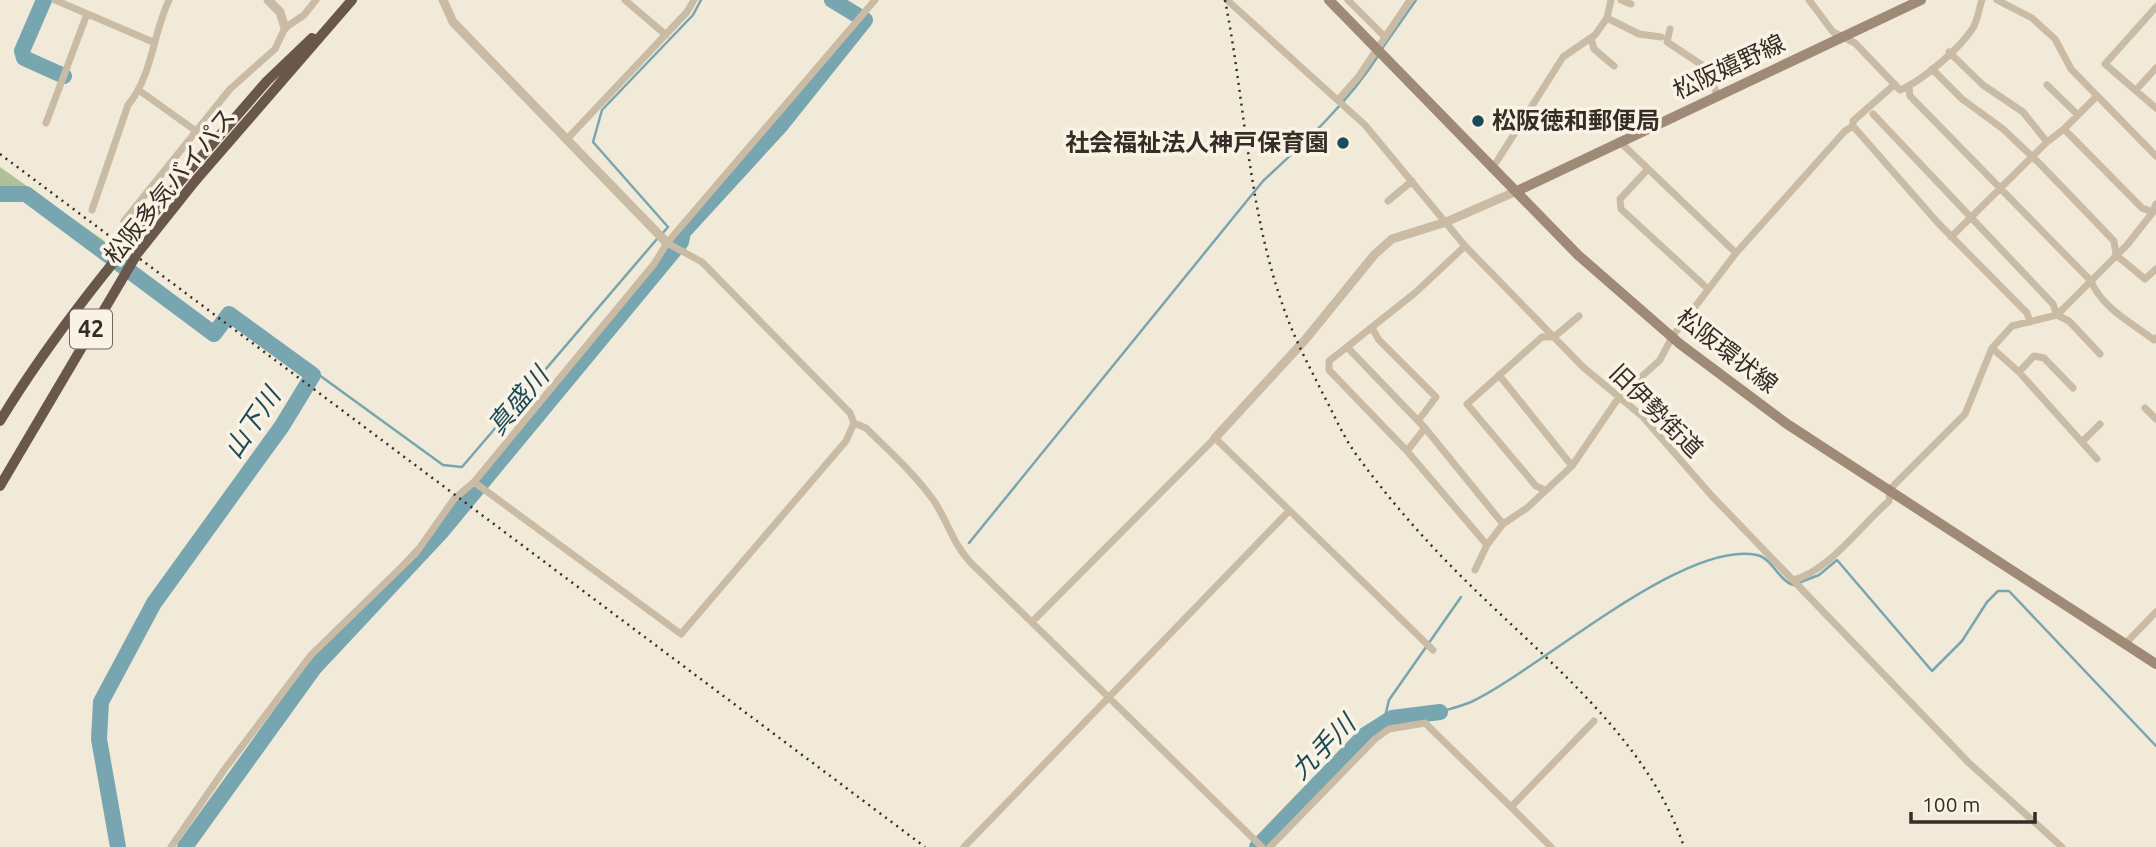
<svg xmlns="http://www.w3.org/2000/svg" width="2156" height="847" viewBox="0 0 2156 847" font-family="Ubuntu,'Noto Sans JP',sans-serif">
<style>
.green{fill:#aec198}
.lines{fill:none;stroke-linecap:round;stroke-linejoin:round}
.stream{stroke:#77a5b0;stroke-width:2.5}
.river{stroke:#77a5b0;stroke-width:16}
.minor{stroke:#cabba4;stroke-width:7}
.tertiary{stroke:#cabba4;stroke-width:9}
.secondary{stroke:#9e8a76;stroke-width:10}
.trunk{stroke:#68574a;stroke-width:10}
.rail{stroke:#352d26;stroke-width:2.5;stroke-dasharray:2 5;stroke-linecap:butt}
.trunk-bridge{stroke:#68574a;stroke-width:10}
.poi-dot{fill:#1b4b58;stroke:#faf3e5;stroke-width:2.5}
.labels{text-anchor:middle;stroke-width:7;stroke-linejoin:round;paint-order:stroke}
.shield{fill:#faf3e5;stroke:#70685f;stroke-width:2}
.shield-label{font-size:23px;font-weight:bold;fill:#352d26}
.street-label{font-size:24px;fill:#352d26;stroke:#faf3e5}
.poi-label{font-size:24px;font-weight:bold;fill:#352d26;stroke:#faf3e5;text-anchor:start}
.water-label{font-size:26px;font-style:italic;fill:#1b4b58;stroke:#faf3e5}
</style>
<rect width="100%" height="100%" fill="#f2ead8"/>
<!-- green -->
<path class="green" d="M0,167L106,242L101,246L24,190H0Z"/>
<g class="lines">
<!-- stream -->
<path class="stream" d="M1381,50L1416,0
M662,234L668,227L593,142L602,110L693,15L701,0
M313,375L315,372L443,465L462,467L657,239
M969,543L1263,181C1304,143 1347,104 1378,56
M1440,712C1450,709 1461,706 1471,702C1539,670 1684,539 1757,555C1772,558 1779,581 1793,585L1819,575L1837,560L1932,671L1962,641L1987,602L1998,591H2009L2156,746
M1384,721L1389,700L1461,597"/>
<!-- river -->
<path class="river" d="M44,0L22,51L24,58L64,76
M0,194H26L214,334L229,314L313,375L282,426L154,603L101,702L99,739L118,847
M185,847L314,668L442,531L681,242L683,232L781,125L865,20L832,0
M1257,847L1365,735L1392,718L1440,712"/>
<!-- minor -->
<path class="minor" d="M55,0L153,42
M625,0L666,35
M1227,0L1365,125L1465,246L1583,367L1642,416L1711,495L1969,763L2062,847
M1348,0L1384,36
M1621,0L1631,4
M1809,0L1833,32L1855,43L1900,90C1922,81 1962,47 1974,26C1978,18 1979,8 1982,0
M1997,0L2032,18L2055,39L2071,69L2156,156
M2156,7L2105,64L2156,108
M1607,18L1639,34L1661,37
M1670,29L1667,42L1705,67L1718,96
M1591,38L1594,49L1614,66
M1949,52L1983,85L2023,112L2047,142
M1932,69L1962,99L2003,129L2041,165L2114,241L2116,255L2145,279L2156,269
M2047,85L2078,115
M1909,86L1910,96L2091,281C2102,308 2132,323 2154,340L2156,338
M2136,90L2156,68
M140,91L196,131
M2097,96L2064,129L2142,208L2153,212
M1338,100L1359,76L1410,0
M1873,114L2053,304L2057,315L2069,321L2100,354
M46,123L87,14
M1853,126L1938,223L2027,313L2030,322
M568,138L687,12L694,0
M1619,141L1736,253
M1492,169L1563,57L1595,35L1607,18L1611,0
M1648,169L1620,199L1621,209L1708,289
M1388,201L1412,181
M92,210L128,105C152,77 153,33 169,0
M124,221L230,89L275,49L285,28L304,15L316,0
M1951,237L2047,142L2064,129
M667,243L702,262L850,413L854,423L866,428C890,452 915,474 934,501C948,522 952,542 970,562L1262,847
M1465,246L1416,292L1347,347L1425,428L1503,524
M1372,328L1379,340L1436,397L1418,421
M1347,347L1329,361V370L1407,451
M1992,348L2019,372L2097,459
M2019,372L2034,356L2044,358L2073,388
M1499,375L1572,466
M2145,408L2156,419
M1425,428L1407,451L1487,545
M2082,442L2100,424
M474,482L681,634L846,441L854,423
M1545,490L1536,486L1467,404L1542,337H1554L1579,316
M1475,570L1487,545L1503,524L1527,508L1572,466L1619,397L1660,360L1672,337L1736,253L1845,131L1853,126V121L1895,84
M1793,580C1828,572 1861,525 1889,501L1890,490L1895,484L1965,414L1992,348L2012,326L2057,315L2127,245L2153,212L2156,204
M1032,622L1215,438L1433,650
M2125,644L2156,612
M1511,807L1551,847
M171,847L224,770L311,655L416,553L454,499L474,482L654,264L667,243L875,0
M964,847L1289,511
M1270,847L1375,739L1389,729L1425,723L1511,807L1594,721"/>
<!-- tertiary -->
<path class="tertiary" d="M268,0L280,12L285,28
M443,0L453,22L667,243
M1215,438L1305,340L1375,254L1392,239L1446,222L1517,191"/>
<!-- secondary -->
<path class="secondary" d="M1329,0L1578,255L1680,344L1787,424L2156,664
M1517,191L1921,0"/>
<!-- trunk -->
<path class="trunk" d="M188,172L267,81L312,38
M196,180L352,0"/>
<!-- rail -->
<path class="rail" d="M1225,0C1245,101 1248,208 1283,306C1293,336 1308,364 1322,392C1334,414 1343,437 1358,457C1391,502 1429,545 1469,584C1548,662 1648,739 1684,847
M0,154L925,847"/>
<!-- trunk-bridge -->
<path class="trunk-bridge" d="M0,421C54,332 121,252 188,172
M0,486L137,254L196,180"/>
</g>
<!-- markers -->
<g class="poi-dot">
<circle cx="1478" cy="121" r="7"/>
<circle cx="1343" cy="143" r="7"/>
</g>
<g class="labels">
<!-- shield labels -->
<rect class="shield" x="70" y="309.5" width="42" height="39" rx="5"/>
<g class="shield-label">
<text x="91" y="337">42</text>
</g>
<!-- street labels -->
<g class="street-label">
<text transform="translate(1729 67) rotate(-25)" y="8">松阪嬉野線</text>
<text transform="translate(170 186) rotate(-51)" y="8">松阪多気バイパス</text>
<text transform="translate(1727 351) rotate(38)" y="8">松阪環状線</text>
<text transform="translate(1656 411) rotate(45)" y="8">旧伊勢街道</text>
</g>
<!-- poi labels -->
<g class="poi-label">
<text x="1492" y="129">松阪徳和郵便局</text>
<text x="1329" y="151" text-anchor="end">社会福祉法人神戸保育園</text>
</g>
<!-- water labels -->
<g class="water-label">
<text transform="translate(518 401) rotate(-50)" y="9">真盛川</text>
<text transform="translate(252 423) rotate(-56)" y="9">山下川</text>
<text transform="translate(1323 747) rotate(-45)" y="9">九手川</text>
</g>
</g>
<!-- scale -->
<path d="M1911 812v10h124v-10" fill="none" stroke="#352d26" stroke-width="3.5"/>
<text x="1922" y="812" font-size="21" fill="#352d26" stroke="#faf3e5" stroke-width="5" paint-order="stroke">100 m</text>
</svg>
